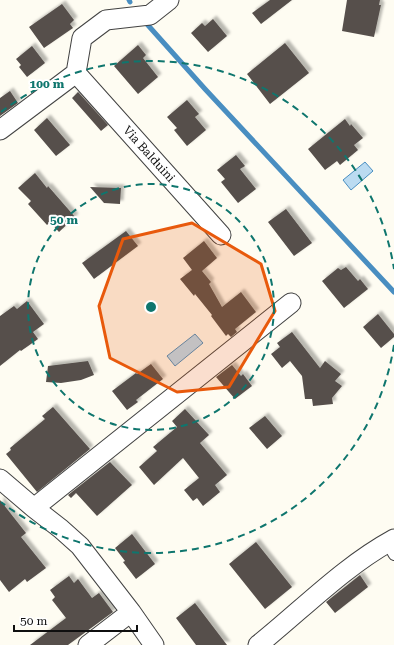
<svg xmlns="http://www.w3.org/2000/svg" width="394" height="645" viewBox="0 0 394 645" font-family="'Roboto Serif',serif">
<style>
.water{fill:#bbdbf1;stroke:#498ec1}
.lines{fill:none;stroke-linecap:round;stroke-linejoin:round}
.stream{stroke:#498ec1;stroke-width:5}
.building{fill:#57504c;filter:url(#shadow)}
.service-casing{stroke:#424242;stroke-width:12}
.minor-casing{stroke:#424242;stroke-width:21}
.service{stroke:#fff;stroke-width:10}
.minor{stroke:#fff;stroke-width:19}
.marked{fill:#e8590c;fill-opacity:0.2;stroke:#e8590c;stroke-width:3;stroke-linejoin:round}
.ring{fill:none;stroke:#0f766e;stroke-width:2;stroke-dasharray:7 5}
.labels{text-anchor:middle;stroke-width:4;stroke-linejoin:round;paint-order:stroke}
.street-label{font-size:12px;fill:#0f0f0f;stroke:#fff}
.centre{fill:#0f766e;stroke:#fff;stroke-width:2}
.ring-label{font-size:12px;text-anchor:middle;font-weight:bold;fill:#0f766e;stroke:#fff;stroke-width:4;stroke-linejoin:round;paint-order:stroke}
</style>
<defs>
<filter id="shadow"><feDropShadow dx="3.5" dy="-3.5" stdDeviation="1" flood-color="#0004"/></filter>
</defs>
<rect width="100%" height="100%" fill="#fefcf2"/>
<!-- water -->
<path class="water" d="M365,162L373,171L351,190L343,180Z
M195,334L203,343L175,366L167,356Z"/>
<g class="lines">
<!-- stream -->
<path class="stream" d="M129,0L130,2
M146,23L205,89L394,292"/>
</g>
<!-- building -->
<path class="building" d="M270,0H292L261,24L252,13Z
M347,0H380L379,5H381L374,37L342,31Z
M62,4L74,20L70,24L73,28L44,48L29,27Z
M213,19L227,36L208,52L191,33L202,23L205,26Z
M285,43L309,73L270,104L247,74Z
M138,45L146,55L143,58L158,77L138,94L114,66Z
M32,46L45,63L27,77L19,67L21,65L16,59Z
M10,91L18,103L0,116V98Z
M78,92L108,125L101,131L72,98Z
M187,100L199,114L195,117L206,130L187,146L174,130L177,128L167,117Z
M47,118L70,145L56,156L34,130Z
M345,119L350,126L351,124L363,138L354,145L358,150L340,165L337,161L325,170L308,149Z
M236,155L245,166L240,169L256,189L238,203L221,182L225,179L217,170Z
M35,173L47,188L48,186L75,217L59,232L50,222L47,225L28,204L31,201L18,188Z
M90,187L121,188L120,204L104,203Z
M286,209L312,243L294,256L268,222Z
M126,231L138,246L94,279L82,263Z
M204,241L217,258L202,271L211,282L209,284L222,307L241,292L256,312L235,329L237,332L231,337L228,334L226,336L211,316L212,315L195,294L194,296L180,279L192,270L183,258Z
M346,267L358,281L360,279L368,289L344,308L322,281L338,268L341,270Z
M27,301L44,324L33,332L38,339L21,351L20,350L0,366V316L14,306L17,309Z
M378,314L394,334V337L381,348L363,327Z
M292,332L320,368L325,361L341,374L335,381L342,386L332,398L333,404L313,406L312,399H305L302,376L290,361L282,368L271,354L280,347L277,343Z
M88,361L94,375L81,380L61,383L46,382L48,366Z
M151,364L163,379L136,400L138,402L127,410L112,391L136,373L137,374Z
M232,365L241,376L243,374L252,386L235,399L216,377Z
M53,407L90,449L37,492L6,454L11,450L10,448L45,419L42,416Z
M185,409L209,435L200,443L227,475L215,485L220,492L203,506L197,498L193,501L184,490L199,478L183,458L154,485L139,467L157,451L153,447L177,427L172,421Z
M265,416L282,436L267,449L249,428Z
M110,462L132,485L97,516L76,493L71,498L68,495Z
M0,500L26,533L21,537L46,568L27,582L25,579L9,592L0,580Z
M132,534L155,564L136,579L123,562L125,561L115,548Z
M256,542L292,587L265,609L229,564Z
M360,575L368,587L335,613L326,602Z
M69,576L74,583L78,579L92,598L99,593L113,612L68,645H30L66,618L52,600L55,597L50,590Z
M195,603L227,645H196L176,618Z"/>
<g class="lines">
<defs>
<path id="service" d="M387,543L394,555"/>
<path id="minor" d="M76,73L221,235
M0,130L76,73L82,38L106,20L150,15L169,0
M0,479L34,508L61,529L80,546L131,612L154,645
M34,508L291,303
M88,645L131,612
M258,645C303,609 343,567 394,539"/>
</defs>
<!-- service casing -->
<use href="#service" class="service-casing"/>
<!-- minor casing -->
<use href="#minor" class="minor-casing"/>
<!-- service -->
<use href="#service" class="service"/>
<!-- minor -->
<use href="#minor" class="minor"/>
</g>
<!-- marked area -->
<path class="marked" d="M192,223L261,264L275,311L229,387L177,392L110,358L99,306L123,239Z"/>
<!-- distance rings -->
<g class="ring">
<circle cx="151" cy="307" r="123"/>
<path d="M394 345A246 246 0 0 1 1 502M1 112A246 246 0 0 1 394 269"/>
</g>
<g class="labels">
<!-- street labels -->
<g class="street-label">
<text transform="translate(149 154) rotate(48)" y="4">Via Balduini</text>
</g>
</g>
<circle cx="151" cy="307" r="6" class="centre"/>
<g class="ring-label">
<text x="47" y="88">100 m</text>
<text x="64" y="224">50 m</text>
</g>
<!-- scale -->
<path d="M14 625v6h123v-6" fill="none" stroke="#0f0f0f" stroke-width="2"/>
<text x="20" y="625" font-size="12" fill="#0f0f0f" stroke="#ffffff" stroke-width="3" paint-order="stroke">50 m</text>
</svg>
